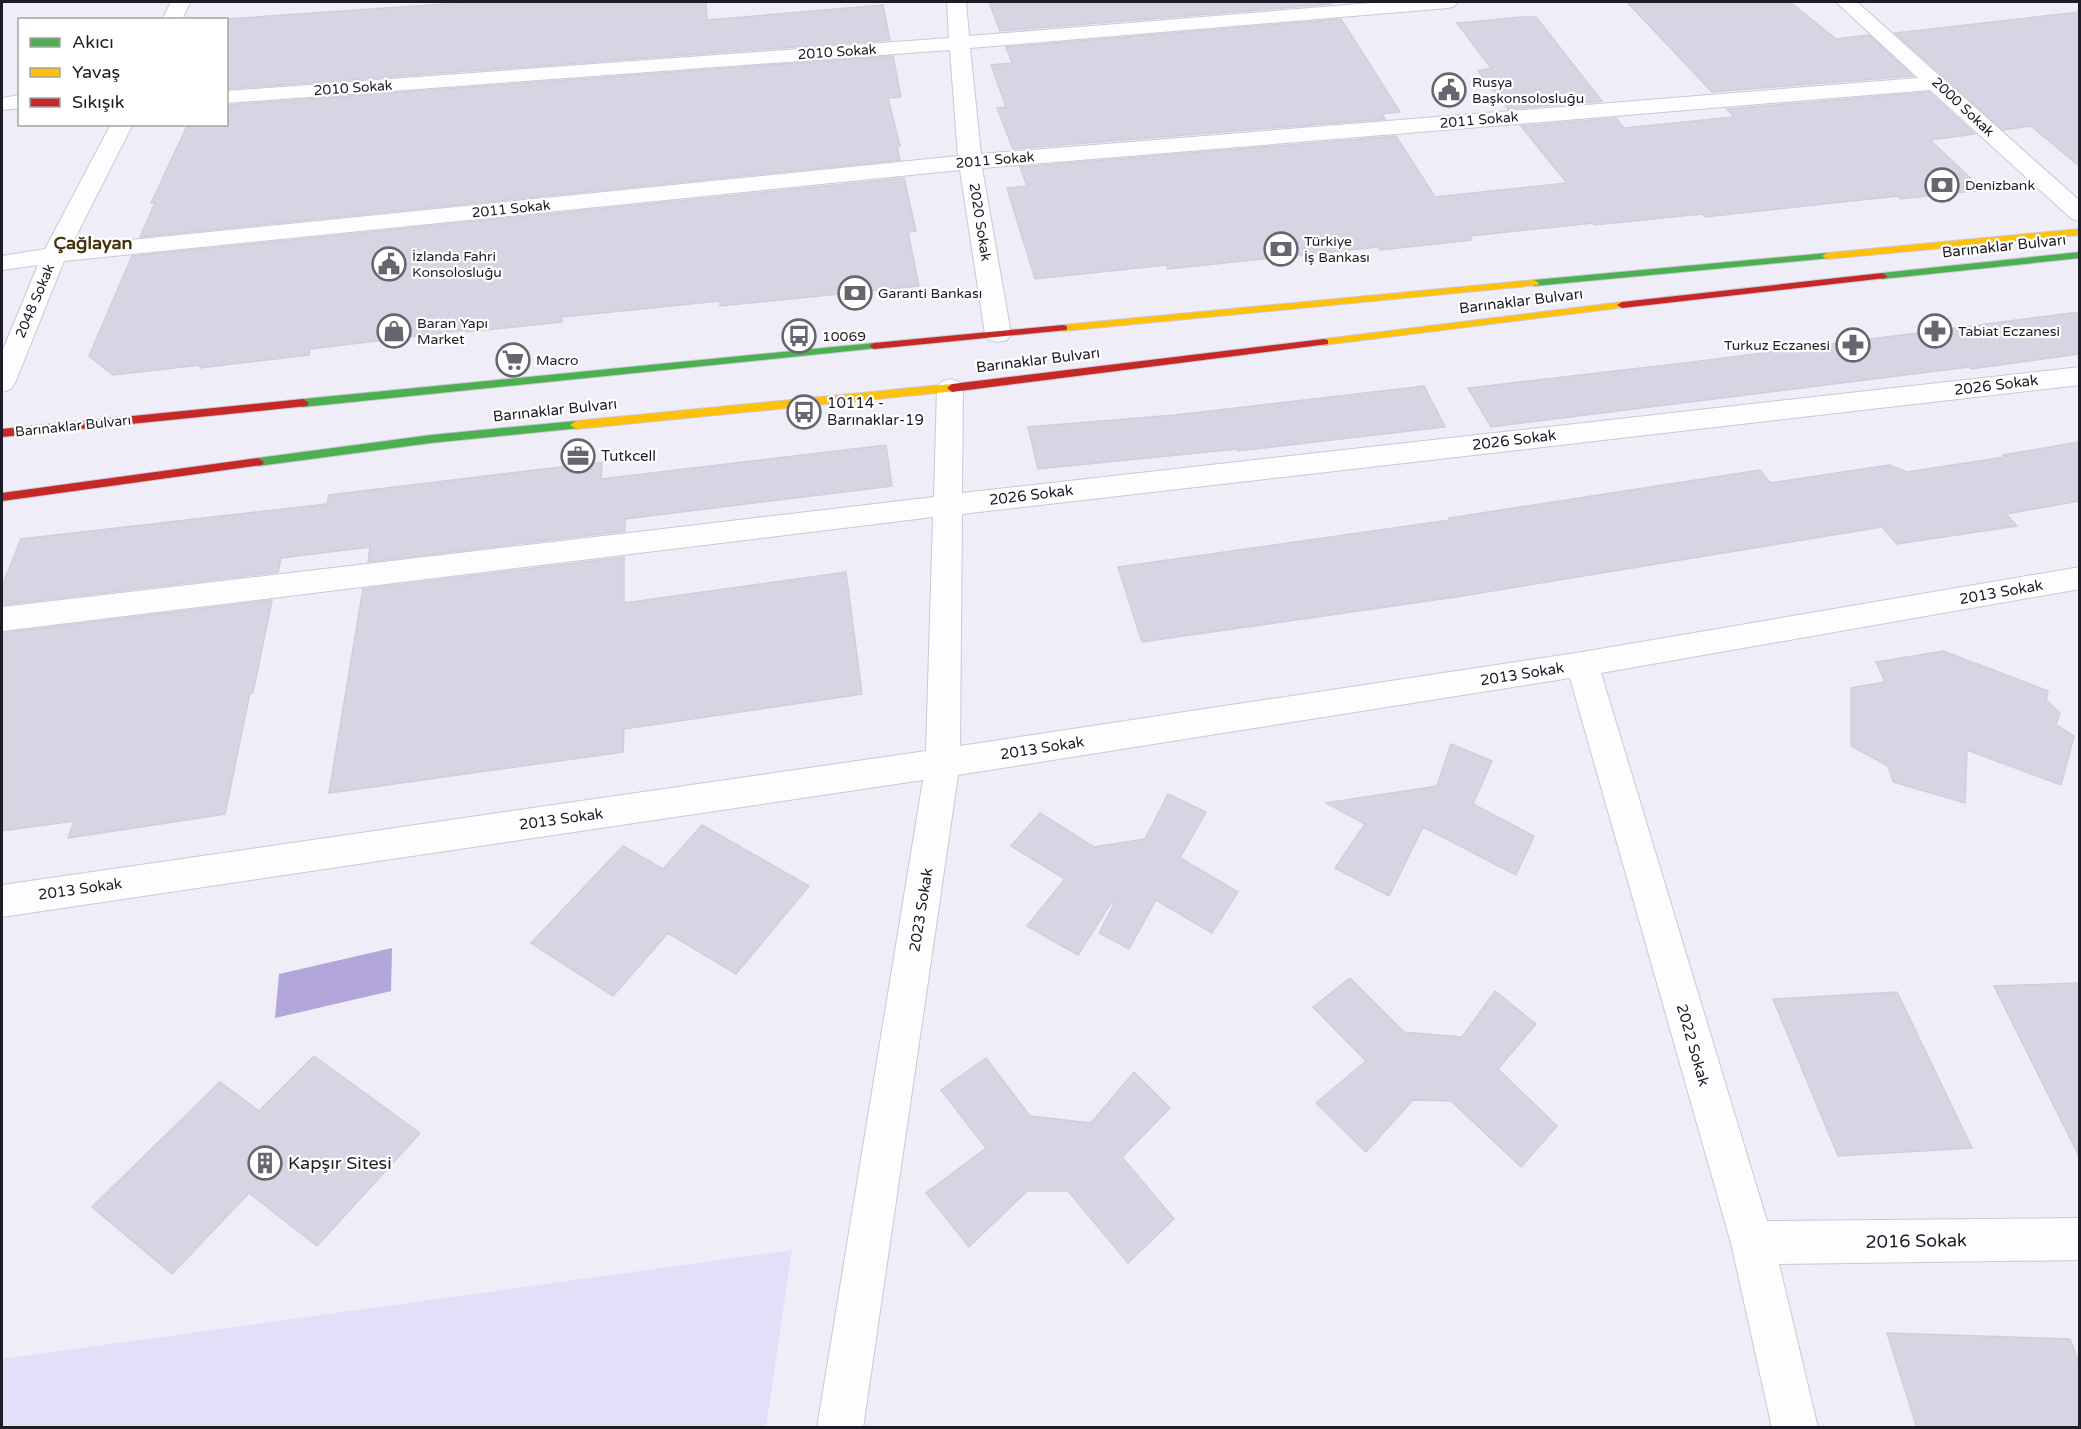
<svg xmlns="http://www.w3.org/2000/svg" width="2081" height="1429" viewBox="0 0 2081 1429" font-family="'Varela Round',sans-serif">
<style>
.green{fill:#e4dff9}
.water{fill:#b3a6da}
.building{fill:#d7d4e4;stroke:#d1cfd9;stroke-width:1.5}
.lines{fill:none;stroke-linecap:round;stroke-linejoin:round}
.street-casing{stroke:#cbc9d3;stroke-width:2}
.fast-casing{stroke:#cbc9d3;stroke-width:2}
.slow-casing{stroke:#cbc9d3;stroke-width:2}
.jam-casing{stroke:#cbc9d3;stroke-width:2}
.street{fill:#fdfcfe;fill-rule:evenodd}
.fast{fill:#4caf50;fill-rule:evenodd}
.slow{fill:#ffc107;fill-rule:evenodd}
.jam{fill:#c62828;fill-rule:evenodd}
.labels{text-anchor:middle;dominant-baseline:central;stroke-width:4.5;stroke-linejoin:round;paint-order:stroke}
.far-street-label{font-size:14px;fill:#1e1c26;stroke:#fff}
.far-poi-label{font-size:14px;fill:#1e1c26;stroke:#fff;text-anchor:start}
.street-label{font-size:15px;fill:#1e1c26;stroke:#fff}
.poi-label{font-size:15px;fill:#1e1c26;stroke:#fff;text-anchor:start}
.far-district-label{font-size:18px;font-weight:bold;fill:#44330a;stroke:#fff}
.near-poi-label{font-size:18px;fill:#1e1c26;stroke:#fff;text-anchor:start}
.near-street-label{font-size:18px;fill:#1e1c26;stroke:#fff}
</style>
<rect width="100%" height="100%" fill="#efedf8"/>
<path class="green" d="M 792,1250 L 766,1427 L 2,1427 L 2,1359 Z"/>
<path class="water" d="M 392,948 L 391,991 L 275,1018 L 279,974 Z"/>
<path class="building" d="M 475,2 L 706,2 L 707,20 L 883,5 L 890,40 L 226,89 L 226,19 Z
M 989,2 L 1330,2 L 1332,4 L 1000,31 Z
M 1627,2 L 1790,2 L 1836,39 L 1869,35 L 1913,76 L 1712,92 Z
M 2079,12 L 2079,166 L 2031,126 L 2003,130 L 1895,33 Z
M 1522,17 L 1536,17 L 1602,101 L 1508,109 L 1478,71 L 1491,68 L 1457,23 Z
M 1341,19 L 1400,112 L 1382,114 L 1385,119 L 1013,149 L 997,108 L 1006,107 L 991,65 L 1012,63 L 1006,47 Z
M 893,56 L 901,97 L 888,98 L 900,146 L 897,147 L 900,160 L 140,237 L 155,203 L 151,203 L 188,124 L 226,124 L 226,105 Z
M 1929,92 L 1975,134 L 1930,140 L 1983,190 L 1901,199 L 1898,196 L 1705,217 L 1702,214 L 1594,225 L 1593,223 L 1470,236 L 1472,240 L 1380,250 L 1378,247 L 1168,269 L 1166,265 L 1035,279 L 1007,188 L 1027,186 L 1020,167 L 1396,136 L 1435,197 L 1567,183 L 1521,126 L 1616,118 L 1624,128 L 1734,117 L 1727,109 Z
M 904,178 L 916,231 L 908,232 L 919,286 L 720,306 L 720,301 L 562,317 L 562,322 L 466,332 L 466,330 L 310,349 L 309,355 L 200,368 L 200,365 L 113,375 L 89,356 L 132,256 Z
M 2079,312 L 2079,354 L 1971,369 L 1969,367 L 1491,427 L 1468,388 L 1693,362 Z
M 1424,386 L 1445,427 L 1238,451 L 1238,449 L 1038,469 L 1028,427 L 1175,415 Z
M 2079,442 L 2079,501 L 2006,514 L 2017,526 L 1897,544 L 1882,527 L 1456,597 L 1142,642 L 1118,567 L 1450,520 L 1449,518 L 1760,470 L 1770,483 L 1889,465 L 1907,472 L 2005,457 L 2003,455 Z
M 886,445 L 892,486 L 625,519 L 625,531 L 368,562 L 370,547 L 281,558 L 278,572 L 2,605 L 2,586 L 21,539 L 327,504 L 329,495 L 602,462 L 601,479 Z
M 624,557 L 624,603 L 846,572 L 862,694 L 624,729 L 623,752 L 329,793 L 363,589 Z
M 272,600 L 253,693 L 250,693 L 225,814 L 68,838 L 74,821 L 2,831 L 2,633 Z
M 1943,651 L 2048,691 L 2046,700 L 2060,713 L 2056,725 L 2074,736 L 2061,785 L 1967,750 L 1965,803 L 1893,782 L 1888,766 L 1851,746 L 1851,688 L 1885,682 L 1876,662 Z
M 1451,744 L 1492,761 L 1473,804 L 1534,836 L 1516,875 L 1423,827 L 1389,896 L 1335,868 L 1365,824 L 1326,803 L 1437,786 Z
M 1168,794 L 1206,812 L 1180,858 L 1238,892 L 1212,933 L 1156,900 L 1129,949 L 1099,933 L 1115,902 L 1111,903 L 1078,955 L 1027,926 L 1065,879 L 1011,846 L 1040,813 L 1094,847 L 1145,839 Z
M 702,825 L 809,886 L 736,974 L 668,933 L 613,996 L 531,943 L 623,846 L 663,869 Z
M 1350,978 L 1404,1032 L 1462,1037 L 1495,991 L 1536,1024 L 1498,1069 L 1557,1126 L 1521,1167 L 1451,1101 L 1413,1100 L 1366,1152 L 1316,1103 L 1366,1061 L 1313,1007 Z
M 2079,983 L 2079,1156 L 1994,986 Z
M 1897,992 L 1972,1148 L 1838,1156 L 1773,999 Z
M 314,1056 L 420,1133 L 317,1246 L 249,1193 L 172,1274 L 92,1207 L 220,1082 L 259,1111 Z
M 986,1058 L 1030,1116 L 1091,1123 L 1134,1072 L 1170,1108 L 1122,1157 L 1174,1219 L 1128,1263 L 1068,1191 L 1027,1191 L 969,1247 L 926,1193 L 986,1148 L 941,1090 Z
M 1887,1333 L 2070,1339 L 2079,1362 L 2079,1428 L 1917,1428 Z"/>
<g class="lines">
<defs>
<path id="street" d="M 171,2 L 190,2 L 182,20 L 162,20 Z
M 947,2 L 966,2 L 969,36 L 1384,2 L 1458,2 L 1455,6 L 1448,8 L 970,48 L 981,154 L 1918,78 L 1836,2 L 1857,2 L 2080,201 L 2080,221 L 2072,219 L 1930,90 L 982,168 L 1011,334 L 1007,340 L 998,342 L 989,340 L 985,334 L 960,170 L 64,261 L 15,383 L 11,389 L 2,392 L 2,352 L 38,265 L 2,270 L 2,256 L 45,249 L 111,124 L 133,124 L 71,246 L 958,156 L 950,50 L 226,103 L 226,91 L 949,38 Z
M 20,95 L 20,108 L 2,110 L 2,98 Z
M 2080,367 L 2080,385 L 962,514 L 960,746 L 1582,652 L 2080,567 L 2080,589 L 1601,673 L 1767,1221 L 2080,1218 L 2080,1260 L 1779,1264 L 1818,1428 L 1772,1428 L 1731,1243 L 1570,678 L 958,775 L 863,1428 L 817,1428 L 923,780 L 2,917 L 2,885 L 926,751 L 933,517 L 2,631 L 2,607 L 934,497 L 937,388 L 941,382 L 950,379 L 959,382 L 963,388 L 962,493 Z"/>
<path id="fast" d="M 2080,252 L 2080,258 L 1882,279 L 1877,276 L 1882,273 Z
M 1827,253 L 1831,254 L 1831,258 L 1534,286 L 1529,283 L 1534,280 Z
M 874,343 L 879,346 L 878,348 L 303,407 L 297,403 L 303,399 Z
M 576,421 L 582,425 L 580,428 L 431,443 L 258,466 L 252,462 L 258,458 L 431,435 Z"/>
<path id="slow" d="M 2080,229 L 2080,235 L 1827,259 L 1822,256 L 1827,253 Z
M 1534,280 L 1539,283 L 1538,285 L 1063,331 L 1058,328 L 1063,325 Z
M 1622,302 L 1626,303 L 1626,307 L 1324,345 L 1319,342 L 1324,339 Z
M 952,384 L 956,385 L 956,391 L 576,429 L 570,425 L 576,421 Z"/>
<path id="jam" d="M 1882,273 L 1887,276 L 1886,278 L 1622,308 L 1617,305 L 1622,302 Z
M 1063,325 L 1067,326 L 1067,330 L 874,349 L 869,346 L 874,343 Z
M 1324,339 L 1328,340 L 1328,344 L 952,392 L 947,388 L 952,384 Z
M 303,399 L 309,403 L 307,406 L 2,437 L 2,429 Z
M 258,458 L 264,462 L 262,465 L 2,501 L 2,493 Z"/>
</defs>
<use href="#street" class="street-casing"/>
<use href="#fast" class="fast-casing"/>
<use href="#slow" class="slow-casing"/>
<use href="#jam" class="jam-casing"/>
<use href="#street" class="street"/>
<use href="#fast" class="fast"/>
<use href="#slow" class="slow"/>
<use href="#jam" class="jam"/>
</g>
<defs>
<symbol id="civic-ring" viewBox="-11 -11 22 22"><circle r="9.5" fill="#fff" stroke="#676570" stroke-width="1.5"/><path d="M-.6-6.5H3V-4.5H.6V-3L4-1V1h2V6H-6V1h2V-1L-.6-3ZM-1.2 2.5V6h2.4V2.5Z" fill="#676570"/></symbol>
<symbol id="bank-ring" viewBox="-11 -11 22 22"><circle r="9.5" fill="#fff" stroke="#676570" stroke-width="1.5"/><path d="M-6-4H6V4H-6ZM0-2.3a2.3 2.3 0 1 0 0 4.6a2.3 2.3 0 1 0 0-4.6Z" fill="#676570"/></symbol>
<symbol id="shop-ring" viewBox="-11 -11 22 22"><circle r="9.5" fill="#fff" stroke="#676570" stroke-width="1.5"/><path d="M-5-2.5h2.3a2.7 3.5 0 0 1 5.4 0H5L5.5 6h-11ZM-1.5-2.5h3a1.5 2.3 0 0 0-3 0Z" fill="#676570"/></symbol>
<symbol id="pharmacy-ring" viewBox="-11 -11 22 22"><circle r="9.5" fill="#fff" stroke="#676570" stroke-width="1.5"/><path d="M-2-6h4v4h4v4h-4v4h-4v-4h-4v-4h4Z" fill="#676570"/></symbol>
<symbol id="bus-ring" viewBox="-11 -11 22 22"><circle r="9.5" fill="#fff" stroke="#676570" stroke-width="1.5"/><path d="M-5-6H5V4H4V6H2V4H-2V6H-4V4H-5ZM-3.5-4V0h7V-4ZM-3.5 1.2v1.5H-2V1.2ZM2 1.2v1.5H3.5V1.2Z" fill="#676570"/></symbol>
<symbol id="supermarket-ring" viewBox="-11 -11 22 22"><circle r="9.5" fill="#fff" stroke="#676570" stroke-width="1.5"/><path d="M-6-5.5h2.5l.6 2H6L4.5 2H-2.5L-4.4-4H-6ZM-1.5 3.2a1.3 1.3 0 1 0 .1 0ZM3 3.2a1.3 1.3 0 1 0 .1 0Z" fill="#676570"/></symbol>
<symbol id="office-ring" viewBox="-11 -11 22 22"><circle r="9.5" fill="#fff" stroke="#676570" stroke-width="1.5"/><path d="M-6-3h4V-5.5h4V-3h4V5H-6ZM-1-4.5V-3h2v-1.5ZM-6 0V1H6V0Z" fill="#676570"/></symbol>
<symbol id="building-ring" viewBox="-11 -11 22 22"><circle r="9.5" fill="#fff" stroke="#676570" stroke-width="1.5"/><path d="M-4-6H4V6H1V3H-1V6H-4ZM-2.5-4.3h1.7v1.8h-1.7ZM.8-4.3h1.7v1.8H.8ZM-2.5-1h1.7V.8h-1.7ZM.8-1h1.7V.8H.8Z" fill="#676570"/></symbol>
</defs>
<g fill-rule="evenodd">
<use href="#civic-ring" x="1430" y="71" width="38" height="38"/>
<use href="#bank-ring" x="1923" y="166" width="38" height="38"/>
<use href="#bank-ring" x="1262" y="230" width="38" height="38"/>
<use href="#civic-ring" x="370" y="245" width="38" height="38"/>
<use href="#bank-ring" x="836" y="274" width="38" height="38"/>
<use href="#shop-ring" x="375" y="312" width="38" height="38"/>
<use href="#pharmacy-ring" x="1916" y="312" width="38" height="38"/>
<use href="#bus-ring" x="780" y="317" width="38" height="38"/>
<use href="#pharmacy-ring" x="1834" y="326" width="38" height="38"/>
<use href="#supermarket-ring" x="494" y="341" width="38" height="38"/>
<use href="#bus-ring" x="785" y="393" width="38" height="38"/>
<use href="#office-ring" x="559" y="437" width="38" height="38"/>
<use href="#building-ring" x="246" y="1144" width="38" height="38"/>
</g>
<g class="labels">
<g class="far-street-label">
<text transform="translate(837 52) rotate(-4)">2010 Sokak</text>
<text transform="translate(353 88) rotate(-4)">2010 Sokak</text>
<text transform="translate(1963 107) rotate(43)">2000 Sokak</text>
<text transform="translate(1479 120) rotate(-5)">2011 Sokak</text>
<text transform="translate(995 160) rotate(-5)">2011 Sokak</text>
<text transform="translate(511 209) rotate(-6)">2011 Sokak</text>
<text transform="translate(980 222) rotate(81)">2020 Sokak</text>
<text transform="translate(35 301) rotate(-67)">2048 Sokak</text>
<text transform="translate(73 426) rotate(-6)">Barınaklar Bulvarı</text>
</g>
<g class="far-poi-label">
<text x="1472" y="82">Rusya<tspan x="1472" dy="16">Başkonsolosluğu</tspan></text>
<text x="1965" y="185">Denizbank</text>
<text x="1304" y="241">Türkiye<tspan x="1304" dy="16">İş Bankası</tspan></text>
<text x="412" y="256">İzlanda Fahri<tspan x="412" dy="16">Konsolosluğu</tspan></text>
<text x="878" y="293">Garanti Bankası</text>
<text x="417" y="323">Baran Yapı<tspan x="417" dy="16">Market</tspan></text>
<text x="1958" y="331">Tabiat Eczanesi</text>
<text x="822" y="336">10069</text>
<text x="1830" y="345" text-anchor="end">Turkuz Eczanesi</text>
<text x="536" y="360">Macro</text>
</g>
<g class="street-label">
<text transform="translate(2004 246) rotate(-6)">Barınaklar Bulvarı</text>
<text transform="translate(1521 301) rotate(-7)">Barınaklar Bulvarı</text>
<text transform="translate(1038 360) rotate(-7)">Barınaklar Bulvarı</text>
<text transform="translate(1996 385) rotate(-7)">2026 Sokak</text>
<text transform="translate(555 410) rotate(-6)">Barınaklar Bulvarı</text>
<text transform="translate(1514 440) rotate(-7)">2026 Sokak</text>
<text transform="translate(1031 495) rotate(-7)">2026 Sokak</text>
<text transform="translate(2001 592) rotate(-10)">2013 Sokak</text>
<text transform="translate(1522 674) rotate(-9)">2013 Sokak</text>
<text transform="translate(1042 748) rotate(-9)">2013 Sokak</text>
<text transform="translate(561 819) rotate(-8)">2013 Sokak</text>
<text transform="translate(80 889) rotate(-8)">2013 Sokak</text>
<text transform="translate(921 910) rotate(-81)">2023 Sokak</text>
<text transform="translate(1693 1045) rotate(74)">2022 Sokak</text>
</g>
<g class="poi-label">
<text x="827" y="403">10114 -<tspan x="827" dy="17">Barınaklar-19</tspan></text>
<text x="601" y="456">Tutkcell</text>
</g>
<g class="far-district-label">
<text x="93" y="243">Çağlayan</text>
</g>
<g class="near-poi-label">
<text x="288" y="1163">Kapşır Sitesi</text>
</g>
<g class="near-street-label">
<text transform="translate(1916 1241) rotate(-1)">2016 Sokak</text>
</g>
</g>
<rect width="2081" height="1429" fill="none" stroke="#1e1c26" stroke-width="6"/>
<rect x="18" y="18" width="210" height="108" fill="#ffffff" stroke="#a5a4a8" stroke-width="1.5"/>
<rect x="30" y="38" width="30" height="9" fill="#4caf50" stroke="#a5a4a8" stroke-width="1.5"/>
<text x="72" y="48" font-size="18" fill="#1e1c26">Akıcı</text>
<rect x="30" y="68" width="30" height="9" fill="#ffc107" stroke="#a5a4a8" stroke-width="1.5"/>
<text x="72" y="78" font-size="18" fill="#1e1c26">Yavaş</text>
<rect x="30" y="98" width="30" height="9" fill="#c62828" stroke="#a5a4a8" stroke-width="1.5"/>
<text x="72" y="108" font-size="18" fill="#1e1c26">Sıkışık</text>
</svg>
